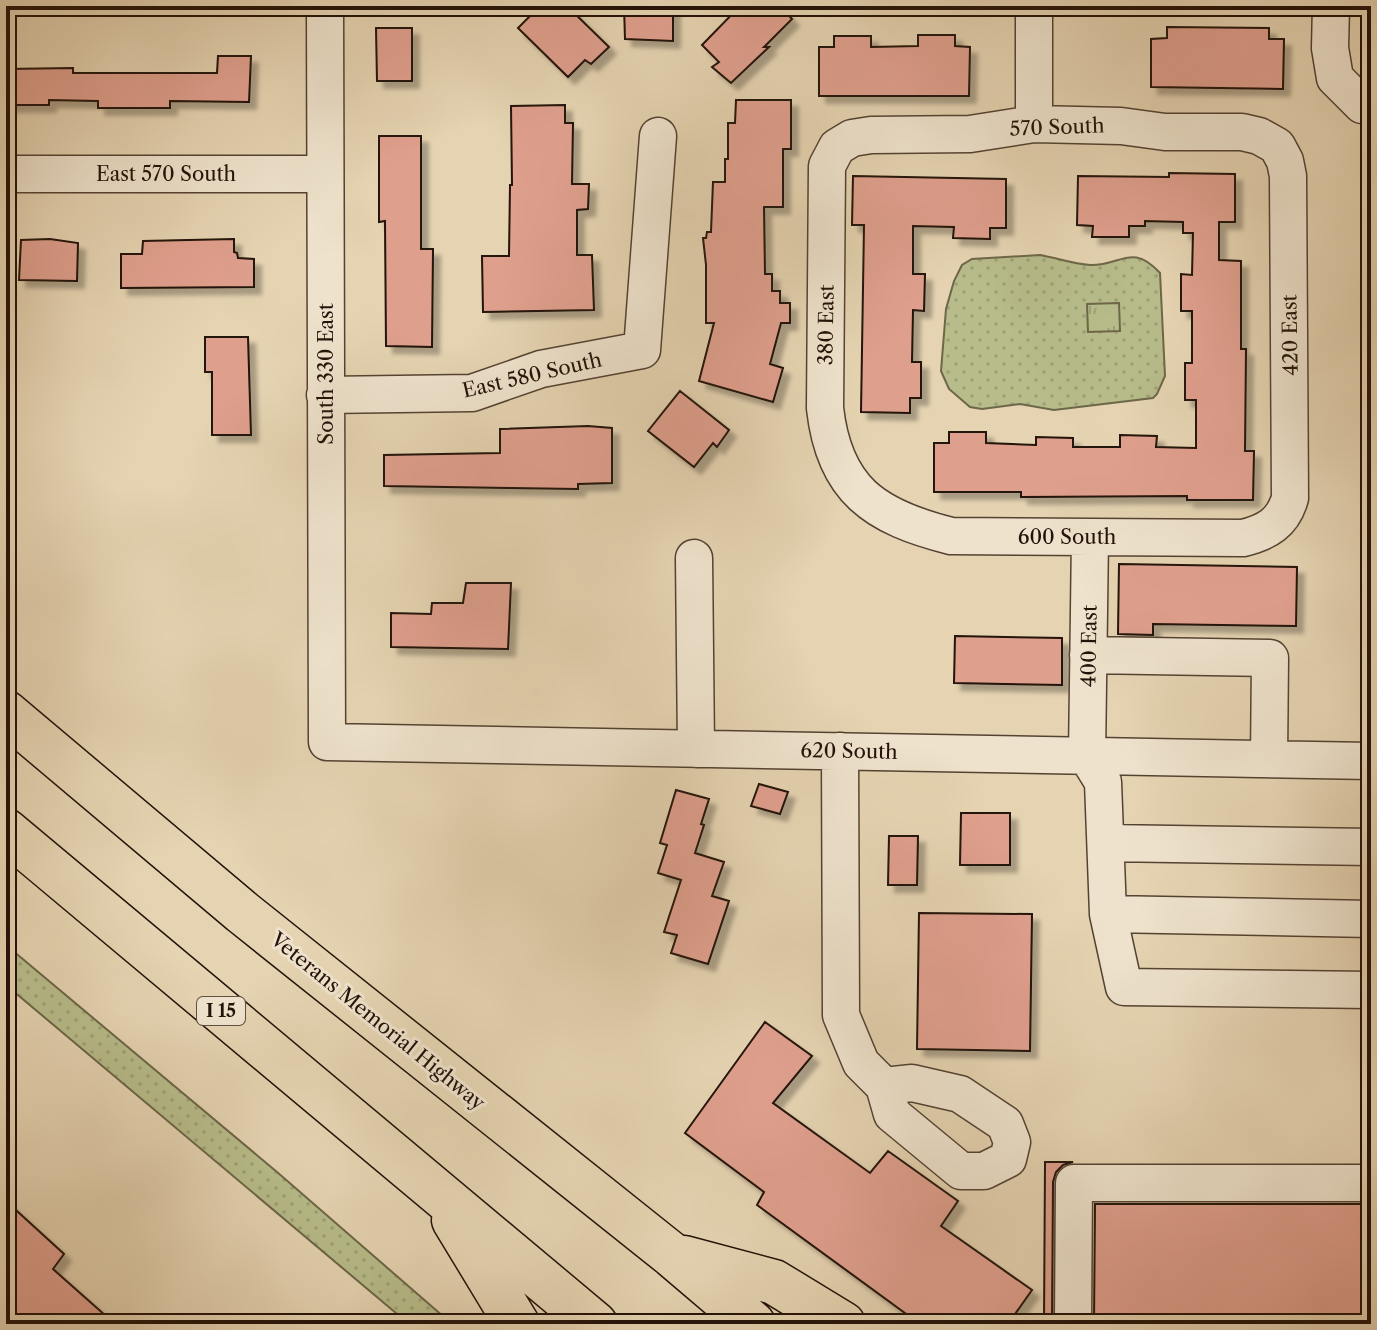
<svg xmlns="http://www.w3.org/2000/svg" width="1377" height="1330" viewBox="0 0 1377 1330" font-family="'Libre Caslon Text',serif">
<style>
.grass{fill:url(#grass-dots);stroke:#6d6749;stroke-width:2}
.park{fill:url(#park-tufts);stroke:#6d6749;stroke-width:2}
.building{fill:#df9f8d;stroke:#231208;stroke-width:2;filter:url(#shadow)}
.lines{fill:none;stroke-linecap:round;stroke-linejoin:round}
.minor-casing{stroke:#544232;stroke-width:39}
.highway-casing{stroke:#231208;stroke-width:47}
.minor{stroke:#eee2cc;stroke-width:36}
.highway{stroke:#e5d3b1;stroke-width:44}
.labels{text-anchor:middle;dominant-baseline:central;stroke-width:6;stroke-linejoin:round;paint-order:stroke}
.shield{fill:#eee2cc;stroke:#605043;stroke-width:2}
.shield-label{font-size:18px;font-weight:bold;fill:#231208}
.street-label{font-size:20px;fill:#231208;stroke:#eee2cc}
</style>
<defs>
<pattern id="grass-dots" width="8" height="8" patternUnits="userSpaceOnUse" patternTransform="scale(2)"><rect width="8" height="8" fill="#b7bc8a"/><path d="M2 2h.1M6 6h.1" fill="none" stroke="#9da176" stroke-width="1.8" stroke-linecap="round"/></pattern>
<pattern id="park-tufts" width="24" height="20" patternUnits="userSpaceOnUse" patternTransform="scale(2)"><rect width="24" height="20" fill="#b7bc8a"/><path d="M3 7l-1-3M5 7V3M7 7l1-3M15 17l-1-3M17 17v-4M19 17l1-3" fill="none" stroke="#9da176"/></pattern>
<filter id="shadow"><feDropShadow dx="7" dy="7" stdDeviation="2" flood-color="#0004"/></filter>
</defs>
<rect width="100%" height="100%" fill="#e5d3b1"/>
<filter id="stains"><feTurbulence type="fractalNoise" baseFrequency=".0025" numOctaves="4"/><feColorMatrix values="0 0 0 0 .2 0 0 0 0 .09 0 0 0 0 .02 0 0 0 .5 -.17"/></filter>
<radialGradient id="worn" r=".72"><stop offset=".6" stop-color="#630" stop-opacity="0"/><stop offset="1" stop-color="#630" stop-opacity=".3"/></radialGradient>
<path class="grass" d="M 1040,255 C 1057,258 1073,264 1090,265 C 1121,266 1132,242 1160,273 L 1165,376 L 1157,394 L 1153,398 L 1054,410 L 1020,404 L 982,409 L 970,407 L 949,389 L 941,371 L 946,309 L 954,281 L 962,265 L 972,259 Z
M 6,945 L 277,1172 L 452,1324 L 409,1324 L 6,985 Z"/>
<path class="park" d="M 1119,303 L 1120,331 L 1088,332 L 1087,304 Z"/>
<path class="building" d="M 540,6 L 567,6 L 609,47 L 591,64 L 585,60 L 568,77 L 518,28 Z
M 624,6 L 673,6 L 673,41 L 625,39 Z
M 740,6 L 780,6 L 792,19 L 764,47 L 769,47 L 731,83 L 712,67 L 719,62 L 702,45 Z
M 1167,27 L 1269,28 L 1269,39 L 1284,39 L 1283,89 L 1151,87 L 1151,39 L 1167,38 Z
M 376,28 L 412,28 L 412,81 L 377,81 Z
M 918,35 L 955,35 L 955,46 L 970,47 L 969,96 L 819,96 L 819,47 L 834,47 L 834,36 L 871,36 L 871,47 L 918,46 Z
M 218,56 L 251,56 L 249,102 L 170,101 L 170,108 L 98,108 L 98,101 L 49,100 L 49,105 L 6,105 L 6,69 L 73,68 L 73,73 L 217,73 Z
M 736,100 L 791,100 L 791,149 L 783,149 L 783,207 L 764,207 L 765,274 L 772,274 L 772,291 L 780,291 L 780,303 L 790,303 L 790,323 L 781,323 L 770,364 L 783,368 L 773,402 L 699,381 L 714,323 L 706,323 L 706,265 L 703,238 L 706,238 L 707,232 L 711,232 L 713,182 L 725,182 L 725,159 L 728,159 L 728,123 L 735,123 Z
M 565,105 L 565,123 L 573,123 L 572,184 L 589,184 L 588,209 L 577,210 L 577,255 L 592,255 L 594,310 L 483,312 L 482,256 L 509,256 L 510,185 L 512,185 L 511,106 Z
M 379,136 L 421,136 L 421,249 L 433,249 L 432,347 L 386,346 L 385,221 L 379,222 Z
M 1169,173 L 1235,174 L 1235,222 L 1219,222 L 1219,260 L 1241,261 L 1241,349 L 1246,349 L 1245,451 L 1254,451 L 1253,500 L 1187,500 L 1187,496 L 1021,497 L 1021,492 L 934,492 L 934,443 L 949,443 L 949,432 L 986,432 L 986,443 L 1036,445 L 1036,437 L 1073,438 L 1073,447 L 1120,447 L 1120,435 L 1157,436 L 1156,447 L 1196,448 L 1196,400 L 1185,400 L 1185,363 L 1192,363 L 1192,311 L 1181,311 L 1181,274 L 1192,275 L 1193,233 L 1183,233 L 1183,222 L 1145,221 L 1145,226 L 1129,226 L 1129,237 L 1092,237 L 1093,226 L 1077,225 L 1078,176 L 1169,177 Z
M 853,176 L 1006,179 L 1006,228 L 990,228 L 990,239 L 953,238 L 954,227 L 913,226 L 913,274 L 925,274 L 924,311 L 913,310 L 912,362 L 921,362 L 921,398 L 910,398 L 910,413 L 861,412 L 864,225 L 852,225 Z
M 50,239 L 78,243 L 77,281 L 19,280 L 21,240 Z
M 234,239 L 234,252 L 237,253 L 238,258 L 254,259 L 254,287 L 121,288 L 121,254 L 142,254 L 143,241 Z
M 205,337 L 248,337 L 251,435 L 212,435 L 212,372 L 205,372 Z
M 680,391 L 729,430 L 717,447 L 713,443 L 694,467 L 648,431 Z
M 588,426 L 612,428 L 612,483 L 578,484 L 578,489 L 384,486 L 384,455 L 500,453 L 500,429 Z
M 1119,564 L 1297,567 L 1296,626 L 1153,624 L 1153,635 L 1118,634 Z
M 466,583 L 511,583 L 508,649 L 391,647 L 391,613 L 431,614 L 432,603 L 463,603 Z
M 955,636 L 1062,638 L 1062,685 L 954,683 Z
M 759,784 L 788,792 L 780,814 L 751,806 Z
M 676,790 L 709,799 L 701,824 L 704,825 L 695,853 L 724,862 L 712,896 L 729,901 L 708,964 L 671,953 L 677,935 L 664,932 L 681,880 L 658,873 L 667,845 L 660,843 Z
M 961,813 L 1010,813 L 1010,865 L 960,865 Z
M 889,836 L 918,836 L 917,885 L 888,885 Z
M 919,913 L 1032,914 L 1030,1051 L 917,1049 Z
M 765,1022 L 812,1056 L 773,1103 L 870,1173 L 888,1151 L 958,1201 L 941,1226 L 1032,1290 L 1008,1324 L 920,1324 L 757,1205 L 764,1192 L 685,1133 Z
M 1045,1162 L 1073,1162 L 1063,1165 L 1056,1172 L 1053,1182 L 1052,1324 L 1044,1324 Z
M 6,1201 L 64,1254 L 53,1269 L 115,1324 L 6,1324 Z
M 1095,1204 L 1371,1204 L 1371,1324 L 1094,1324 Z"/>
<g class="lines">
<defs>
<path id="minor" d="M 325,6 L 327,742 L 1371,761
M 1034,6 L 1034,124
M 1331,6 L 1330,48 L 1335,78 L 1362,105 L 1371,105
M 1034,124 L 1121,126 L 1165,132 L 1242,132 L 1259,136 L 1277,146 L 1285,161 L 1288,176 L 1290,498 C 1283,523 1267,532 1243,538 L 951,536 C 875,517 834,490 825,408 L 827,166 L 837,147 L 852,138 L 871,135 L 970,134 Z
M 6,174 L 325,174
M 325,395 L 472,393 L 541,369 L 642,350 L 658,136
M 1090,537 L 1087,756 L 1103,782 L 1108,914 L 1124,987 L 1371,990
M 694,558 L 696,749
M 1088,655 L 1270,658 L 1269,759
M 840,751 L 841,1015 L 861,1063 L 884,1086 L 892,1114 L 961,1171 L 984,1171 L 1008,1159 L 1012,1142 L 1005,1124 L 960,1094 L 912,1083 L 884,1086
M 1106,843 L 1371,847
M 1108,914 L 1371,919
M 1073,1324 L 1074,1183 L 1371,1183"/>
<path id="highway" d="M 6,713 L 242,912 L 672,1255 L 753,1324
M 6,831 L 595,1324
M 454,1220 L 517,1324
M 684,1258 L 774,1282 L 843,1324"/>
</defs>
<use href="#minor" class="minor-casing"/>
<use href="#highway" class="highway-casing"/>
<use href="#minor" class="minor"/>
<use href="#highway" class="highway"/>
</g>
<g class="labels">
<rect class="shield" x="197" y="997" width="48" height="28" rx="6"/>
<g class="shield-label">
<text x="221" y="1011">I 15</text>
</g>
<g class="street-label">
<text transform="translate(1057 127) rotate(-2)">570 South</text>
<text x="166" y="174">East 570 South</text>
<text transform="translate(826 325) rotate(-89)">380 East</text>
<text transform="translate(1290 335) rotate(-91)">420 East</text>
<text transform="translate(326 374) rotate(-90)">South 330 East</text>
<text transform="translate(532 375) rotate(-13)">East 580 South</text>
<text x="1067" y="537">600 South</text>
<text transform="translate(1089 646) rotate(-89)">400 East</text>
<text transform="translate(849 751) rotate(1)">620 South</text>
<text transform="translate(378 1021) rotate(39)">Veterans Memorial Highway</text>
</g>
</g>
<rect width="1377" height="1330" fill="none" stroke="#e5d3b1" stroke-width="32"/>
<rect x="8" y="8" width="1361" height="1314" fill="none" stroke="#231208" stroke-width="4"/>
<rect x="16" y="16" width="1345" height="1298" fill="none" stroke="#231208" stroke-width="2"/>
<rect width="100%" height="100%" filter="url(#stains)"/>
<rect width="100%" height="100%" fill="url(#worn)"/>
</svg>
